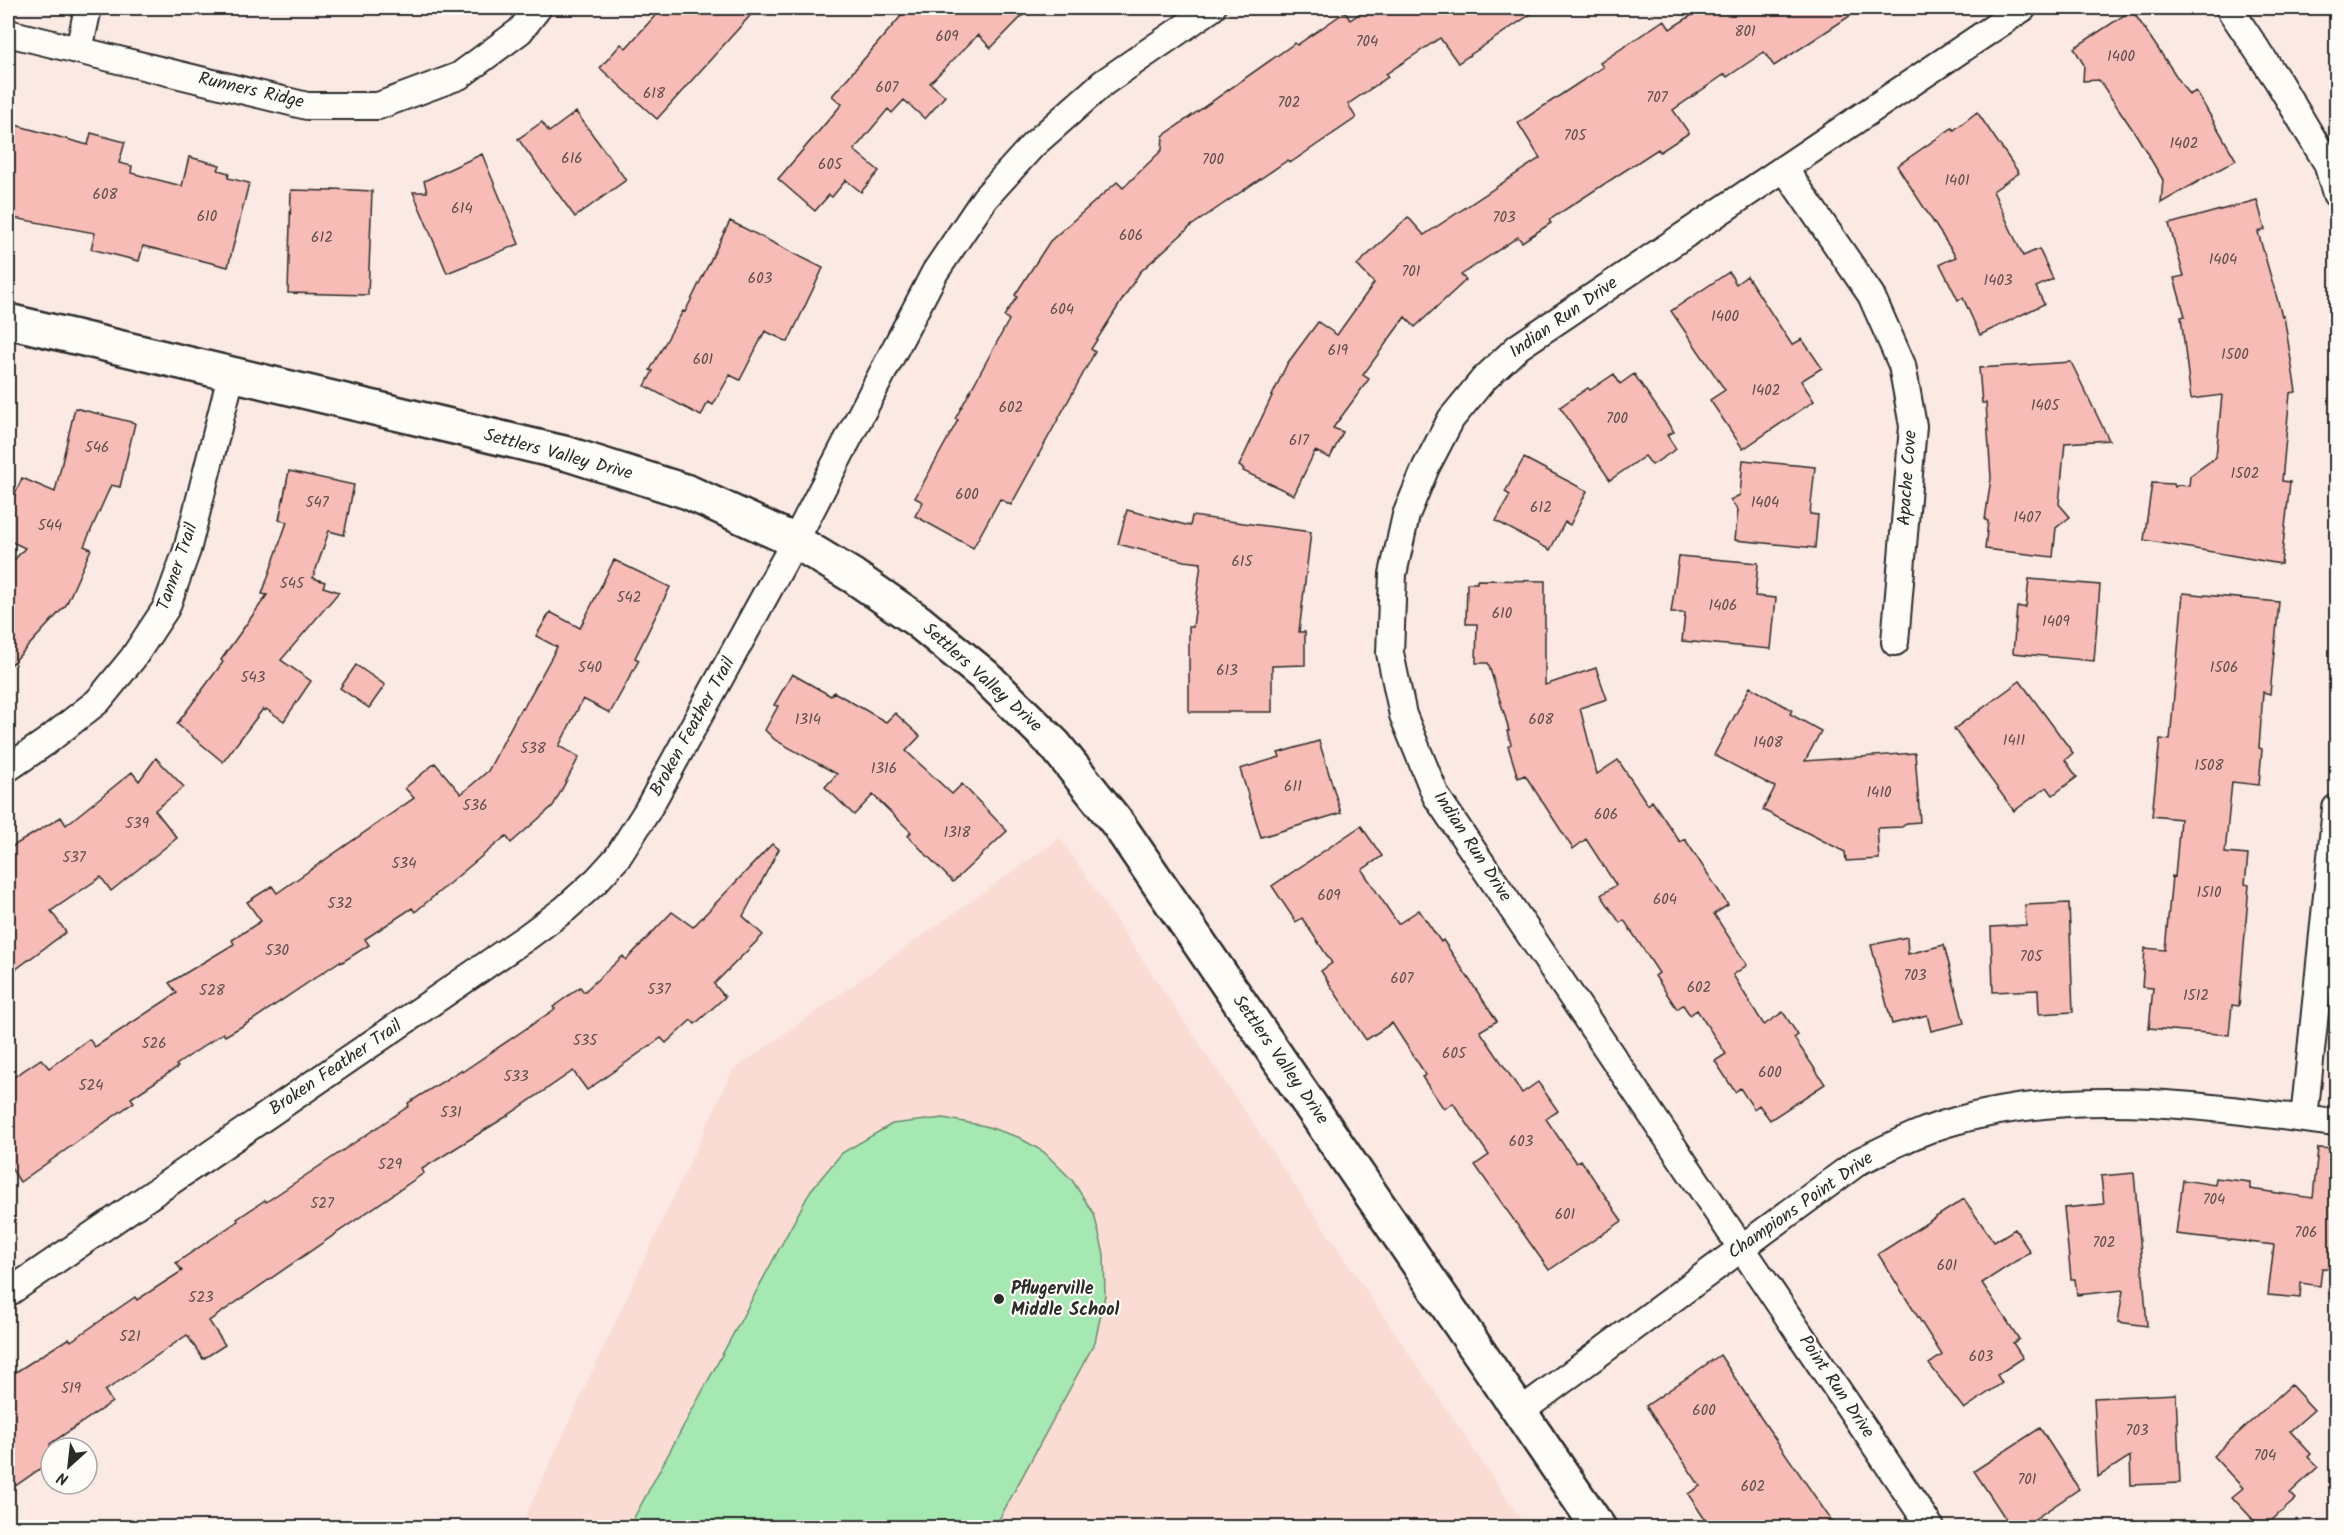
<svg xmlns="http://www.w3.org/2000/svg" width="2344" height="1535" viewBox="0 0 2344 1535" font-family="Kalam,sans-serif">
<style>
.built{fill:#fadcd5}
.pitch{fill:#a6e8b1;stroke:#688a6e;stroke-width:1.5}
.building{fill:#f7bcb5;stroke:#2b2b2b;stroke-width:1.5}
.lines{fill:none;stroke-linecap:round;stroke-linejoin:round}
.minor-casing{stroke:#2b2b2b;stroke-width:30}
.tertiary-casing{stroke:#2b2b2b;stroke-width:38}
.minor{stroke:#fdfcf7;stroke-width:26}
.tertiary{stroke:#fdfcf7;stroke-width:33}
.poi-dot{fill:#2b2b2b;stroke:#fdfcf7;stroke-width:2}
.labels{text-anchor:middle;dominant-baseline:central;stroke-width:4.5;stroke-linejoin:round;paint-order:stroke}
.number-label{font-size:15px;fill:#5e4f4e}
.street-label{font-size:18px;fill:#2b2b2b;stroke:#fdfcf7}
.poi-label{font-size:18px;font-weight:bold;fill:#2b2b2b;stroke:#fdfcf7;text-anchor:start}
</style>
<rect width="100%" height="100%" fill="#fbe9e3"/>
<filter id="ink" filterUnits="userSpaceOnUse"><feTurbulence type="fractalNoise" baseFrequency=".0167" numOctaves="2"/><feDisplacementMap in="SourceGraphic" scale="12" xChannelSelector="R" yChannelSelector="G"/><feConvolveMatrix kernelMatrix="1 2 1 2 8 2 1 2 1" color-interpolation-filters="sRGB"/></filter>
<g filter="url(#ink)">
<path class="built" d="M 1060,838 L 1526,1527 L 520,1528 L 732,1071 Z"/>
<path class="pitch" d="M 943,1118 L 985,1126 L 1018,1137 L 1044,1152 L 1072,1180 L 1094,1214 L 1104,1254 L 1105,1295 L 1095,1342 L 995,1527 L 629,1527 L 811,1190 L 842,1153 L 892,1124 Z"/>
<path class="building" d="M 662,8 L 757,8 L 657,119 L 600,68 L 621,44 L 626,48 Z
M 908,8 L 1030,8 L 991,48 L 978,35 L 930,83 L 945,96 L 925,119 L 904,100 L 892,113 L 888,109 L 854,150 L 879,171 L 861,192 L 846,180 L 832,197 L 829,195 L 815,211 L 778,179 L 842,104 L 832,96 Z
M 1368,8 L 1540,8 L 1458,63 L 1440,38 L 1386,74 L 1388,77 L 1348,104 L 1356,118 L 1290,163 L 1288,160 L 1191,226 L 1140,272 L 1091,349 L 1095,352 L 1011,505 L 1000,499 L 973,548 L 915,516 L 923,502 L 915,498 L 958,420 L 955,419 L 1009,320 L 1004,316 L 1017,297 L 1015,295 L 1050,241 L 1117,182 L 1123,188 L 1162,150 L 1163,136 L 1295,43 L 1297,45 L 1345,12 L 1350,20 Z
M 1703,8 L 1862,8 L 1774,66 L 1764,52 L 1727,77 L 1725,74 L 1673,110 L 1689,133 L 1660,152 L 1658,149 L 1549,220 L 1551,223 L 1522,242 L 1518,237 L 1461,275 L 1466,280 L 1415,327 L 1405,317 L 1363,375 L 1369,379 L 1333,428 L 1343,432 L 1330,458 L 1315,451 L 1294,495 L 1243,471 L 1244,469 L 1239,466 L 1287,364 L 1318,322 L 1337,335 L 1374,283 L 1357,265 L 1408,217 L 1424,235 L 1540,158 L 1518,123 L 1603,67 L 1600,63 L 1664,20 L 1670,29 Z
M 2132,10 L 2189,95 L 2196,91 L 2236,160 L 2161,203 L 2163,180 L 2137,136 L 2099,80 L 2083,81 L 2084,65 L 2074,48 Z
M 576,112 L 626,180 L 575,217 L 518,139 L 542,122 L 549,132 Z
M 1977,112 L 2019,173 L 1993,191 L 2023,256 L 2039,249 L 2053,279 L 2036,287 L 2044,304 L 1980,335 L 1963,298 L 1958,300 L 1940,264 L 1956,257 L 1897,166 L 1952,128 L 1954,130 Z
M 8,123 L 88,145 L 91,133 L 125,142 L 119,163 L 132,166 L 131,173 L 182,186 L 189,157 L 220,165 L 218,170 L 229,173 L 228,178 L 249,183 L 228,267 L 143,246 L 139,261 L 91,249 L 95,233 L 8,217 Z
M 482,154 L 519,244 L 447,273 L 413,192 L 427,192 L 424,181 Z
M 332,189 L 372,191 L 368,295 L 288,293 L 291,190 L 332,191 Z
M 2257,200 L 2265,230 L 2258,232 L 2282,316 L 2284,316 L 2296,392 L 2290,393 L 2282,481 L 2290,482 L 2281,564 L 2144,540 L 2152,483 L 2174,484 L 2175,487 L 2178,485 L 2189,486 L 2190,476 L 2216,457 L 2222,395 L 2191,399 L 2181,317 L 2185,316 L 2174,278 L 2184,276 L 2169,224 Z
M 730,221 L 823,268 L 788,342 L 765,331 L 740,380 L 730,375 L 713,405 L 708,402 L 701,416 L 645,386 L 653,371 L 650,370 L 683,311 L 685,312 Z
M 1729,272 L 1736,284 L 1747,276 L 1792,345 L 1802,339 L 1822,368 L 1801,381 L 1814,401 L 1743,449 L 1710,400 L 1725,390 L 1671,311 Z
M 2071,362 L 2109,440 L 2065,443 L 2059,504 L 2070,517 L 2056,528 L 2053,557 L 1985,549 L 1988,521 L 1985,520 L 1991,478 L 1986,403 L 1982,403 L 1979,368 Z
M 1614,374 L 1620,384 L 1634,374 L 1674,432 L 1667,435 L 1676,449 L 1652,465 L 1645,456 L 1610,480 L 1560,407 L 1588,388 L 1590,390 Z
M 75,408 L 135,423 L 120,487 L 111,485 L 84,546 L 91,549 L 66,605 L 8,668 L 8,567 L 25,548 L 8,540 L 8,511 L 22,478 L 55,492 Z
M 1524,458 L 1587,491 L 1570,525 L 1565,522 L 1550,550 L 1496,521 L 1510,495 L 1505,492 Z
M 1743,460 L 1815,467 L 1810,514 L 1818,515 L 1815,548 L 1735,540 L 1738,510 L 1730,500 L 1740,495 Z
M 289,471 L 354,485 L 344,535 L 329,531 L 313,578 L 325,582 L 323,587 L 339,592 L 281,660 L 311,681 L 284,721 L 266,709 L 265,711 L 263,709 L 223,762 L 177,724 L 223,662 L 221,660 L 267,595 L 262,594 L 287,522 L 279,520 Z
M 1127,510 L 1190,526 L 1192,516 L 1311,532 L 1299,632 L 1305,632 L 1305,665 L 1272,666 L 1272,712 L 1189,712 L 1189,627 L 1193,627 L 1201,563 L 1184,561 L 1118,544 Z
M 1679,556 L 1758,563 L 1755,596 L 1776,598 L 1771,649 L 1682,641 L 1685,613 L 1671,613 Z
M 614,560 L 670,587 L 635,658 L 639,660 L 610,713 L 583,699 L 559,746 L 579,757 L 553,806 L 511,843 L 506,836 L 415,912 L 412,908 L 365,939 L 369,945 L 341,963 L 340,961 L 251,1021 L 225,1036 L 223,1033 L 176,1065 L 178,1067 L 131,1098 L 134,1102 L 20,1182 L 8,1163 L 8,1081 L 41,1059 L 49,1068 L 89,1039 L 95,1047 L 177,993 L 169,983 L 234,944 L 232,940 L 261,921 L 247,902 L 272,886 L 277,893 L 414,798 L 405,788 L 435,763 L 461,794 L 488,771 L 521,708 L 523,709 L 557,647 L 536,636 L 550,612 L 580,628 Z
M 2029,579 L 2100,585 L 2094,661 L 2013,653 L 2017,607 L 2026,607 Z
M 1477,580 L 1545,581 L 1545,685 L 1596,668 L 1607,699 L 1580,708 L 1597,774 L 1618,760 L 1648,805 L 1652,801 L 1680,842 L 1685,839 L 1728,905 L 1714,914 L 1747,965 L 1733,975 L 1764,1025 L 1783,1012 L 1798,1035 L 1794,1038 L 1825,1084 L 1770,1120 L 1759,1105 L 1754,1109 L 1740,1088 L 1735,1092 L 1715,1061 L 1726,1054 L 1697,1010 L 1690,1015 L 1683,1005 L 1677,1009 L 1655,976 L 1659,973 L 1624,920 L 1620,923 L 1601,895 L 1616,885 L 1586,839 L 1573,849 L 1525,775 L 1518,778 L 1508,746 L 1511,744 L 1507,731 L 1509,731 L 1505,716 L 1488,663 L 1476,663 L 1477,624 L 1466,624 L 1467,583 L 1477,583 Z
M 2183,593 L 2279,602 L 2270,694 L 2263,692 L 2259,748 L 2262,749 L 2259,785 L 2232,782 L 2225,853 L 2248,855 L 2245,884 L 2249,885 L 2239,1006 L 2232,1005 L 2229,1035 L 2149,1028 L 2153,988 L 2142,987 L 2145,948 L 2165,950 L 2172,876 L 2175,877 L 2180,819 L 2152,816 L 2160,739 L 2170,740 Z
M 356,665 L 385,685 L 369,708 L 340,688 Z
M 792,674 L 831,696 L 834,692 L 886,722 L 895,713 L 920,736 L 906,751 L 952,794 L 962,784 L 1007,831 L 953,882 L 908,836 L 911,832 L 873,795 L 854,815 L 825,787 L 837,774 L 775,740 L 765,730 L 778,706 L 774,705 Z
M 2020,681 L 2073,753 L 2065,760 L 2077,777 L 2053,795 L 2047,787 L 2014,811 L 1954,729 Z
M 1750,687 L 1792,710 L 1790,714 L 1821,731 L 1805,761 L 1915,753 L 1920,822 L 1907,823 L 1902,827 L 1877,828 L 1879,859 L 1846,861 L 1845,852 L 1763,810 L 1775,787 L 1714,755 Z
M 1319,741 L 1341,813 L 1261,837 L 1240,769 L 1280,757 L 1278,753 Z
M 156,758 L 184,787 L 155,810 L 177,838 L 111,891 L 101,877 L 51,911 L 66,932 L 8,975 L 8,849 L 61,817 L 66,825 L 132,772 L 139,781 Z
M 1361,826 L 1382,856 L 1362,870 L 1398,924 L 1419,910 L 1441,942 L 1443,940 L 1497,1021 L 1480,1031 L 1522,1093 L 1538,1082 L 1558,1111 L 1546,1119 L 1576,1163 L 1581,1160 L 1622,1221 L 1549,1270 L 1475,1165 L 1489,1155 L 1453,1103 L 1444,1109 L 1422,1077 L 1426,1075 L 1392,1023 L 1366,1040 L 1321,971 L 1332,963 L 1302,918 L 1296,922 L 1272,886 Z
M 772,844 L 779,849 L 743,916 L 763,935 L 714,984 L 725,997 L 695,1024 L 691,1020 L 666,1043 L 661,1038 L 587,1090 L 573,1071 L 504,1118 L 422,1169 L 424,1173 L 209,1321 L 225,1345 L 203,1359 L 187,1335 L 105,1391 L 112,1402 L 50,1444 L 51,1461 L 8,1491 L 8,1377 L 69,1338 L 71,1341 L 135,1297 L 137,1300 L 182,1271 L 176,1263 L 238,1221 L 237,1219 L 265,1200 L 266,1202 L 409,1106 L 408,1103 L 461,1070 L 462,1072 L 555,1009 L 553,1007 L 580,987 L 584,992 L 623,956 L 626,960 L 672,912 L 693,927 Z
M 2069,903 L 2073,1012 L 2039,1014 L 2038,990 L 1993,992 L 1991,927 L 2026,925 L 2025,905 Z
M 1907,937 L 1908,954 L 1944,945 L 1964,1023 L 1931,1031 L 1927,1015 L 1892,1024 L 1871,945 Z
M 2318,1148 L 2337,1149 L 2337,1269 L 2322,1268 L 2320,1286 L 2301,1283 L 2300,1298 L 2268,1295 L 2274,1245 L 2176,1234 L 2183,1180 L 2215,1185 L 2216,1178 L 2250,1182 L 2250,1189 L 2313,1198 Z
M 2134,1173 L 2144,1287 L 2147,1326 L 2118,1322 L 2123,1290 L 2077,1295 L 2075,1279 L 2071,1279 L 2064,1208 L 2104,1204 L 2101,1176 Z
M 1964,1199 L 1994,1242 L 2015,1229 L 2030,1252 L 1982,1283 L 2019,1339 L 2013,1343 L 2023,1358 L 1997,1375 L 2002,1383 L 1964,1409 L 1929,1364 L 1942,1355 L 1878,1254 Z
M 1720,1355 L 1761,1418 L 1836,1527 L 1710,1527 L 1688,1494 L 1700,1486 L 1646,1406 Z
M 2291,1385 L 2314,1410 L 2290,1431 L 2311,1454 L 2308,1457 L 2318,1467 L 2290,1493 L 2296,1499 L 2264,1527 L 2260,1527 L 2232,1497 L 2243,1488 L 2213,1456 Z
M 2176,1394 L 2180,1483 L 2131,1485 L 2130,1456 L 2098,1477 L 2094,1398 Z
M 2040,1428 L 2079,1489 L 2023,1527 L 2011,1527 L 1974,1471 Z"/>
<g class="lines">
<defs>
<path id="minor" d="M 2229,8 L 2278,81 L 2327,163 L 2336,194
M 8,33 L 307,106 L 378,106 L 459,76 L 520,31 L 538,8
M 79,50 L 88,8
M 1784,168 L 1871,295 L 1902,365 L 1913,426 L 1895,642
M 8,768 L 46,742 L 98,701 L 133,658 L 166,608 L 187,550 L 231,376
M 2304,1119 L 2336,808
M 8,1293 L 527,937 L 565,909 L 596,881 L 617,858 L 647,811 L 795,541 L 935,272 L 985,198 L 1033,145 L 1103,83 L 1212,8
M 1521,1411 L 1858,1162 C 1889,1147 1921,1130 1955,1121 C 2080,1086 2210,1107 2336,1123
M 1931,1528 L 1436,796 L 1403,715 L 1390,653 L 1393,574 L 1406,515 L 1426,467 L 1451,419 L 1483,380 L 1518,347 L 2023,8"/>
<path id="tertiary" d="M 8,321 L 568,454 L 688,492 L 795,541 L 853,576 L 918,621 L 985,676 L 1055,745 L 1118,824 L 1599,1528"/>
</defs>
<use href="#minor" class="minor-casing"/>
<use href="#tertiary" class="tertiary-casing"/>
<use href="#minor" class="minor"/>
<use href="#tertiary" class="tertiary"/>
</g>
</g>
<circle class="poi-dot" cx="999" cy="1299" r="6"/>
<g class="labels">
<g class="number-label">
<text x="1745" y="32">801</text>
<text x="947" y="37">609</text>
<text x="1367" y="42">704</text>
<text x="2121" y="57">1400</text>
<text x="887" y="88">607</text>
<text x="654" y="94">618</text>
<text x="1657" y="98">707</text>
<text x="1289" y="103">702</text>
<text x="1575" y="136">705</text>
<text x="2184" y="144">1402</text>
<text x="572" y="159">616</text>
<text x="1213" y="160">700</text>
<text x="830" y="165">605</text>
<text x="1957" y="181">1401</text>
<text x="105" y="195">608</text>
<text x="462" y="209">614</text>
<text x="207" y="217">610</text>
<text x="1504" y="218">703</text>
<text x="1131" y="236">606</text>
<text x="322" y="238">612</text>
<text x="2223" y="260">1404</text>
<text x="1411" y="272">701</text>
<text x="760" y="279">603</text>
<text x="1998" y="281">1403</text>
<text x="1062" y="310">604</text>
<text x="1725" y="317">1400</text>
<text x="1338" y="351">619</text>
<text x="2235" y="355">1500</text>
<text x="703" y="360">601</text>
<text x="1766" y="391">1402</text>
<text x="2045" y="406">1405</text>
<text x="1011" y="408">602</text>
<text x="1617" y="419">700</text>
<text x="1299" y="441">617</text>
<text x="97" y="448">546</text>
<text x="2245" y="474">1502</text>
<text x="967" y="495">600</text>
<text x="317" y="503">547</text>
<text x="1765" y="503">1404</text>
<text x="1541" y="508">612</text>
<text x="2027" y="518">1407</text>
<text x="50" y="526">544</text>
<text x="1242" y="562">615</text>
<text x="292" y="584">545</text>
<text x="629" y="598">542</text>
<text x="1723" y="606">1406</text>
<text x="1502" y="614">610</text>
<text x="2056" y="622">1409</text>
<text x="590" y="668">540</text>
<text x="2224" y="668">1506</text>
<text x="1227" y="671">613</text>
<text x="253" y="678">543</text>
<text x="808" y="720">1314</text>
<text x="1541" y="720">608</text>
<text x="2014" y="741">1411</text>
<text x="1768" y="743">1408</text>
<text x="533" y="749">538</text>
<text x="2209" y="766">1508</text>
<text x="884" y="769">1316</text>
<text x="1293" y="787">611</text>
<text x="1879" y="793">1410</text>
<text x="475" y="806">536</text>
<text x="1606" y="815">606</text>
<text x="137" y="824">539</text>
<text x="957" y="833">1318</text>
<text x="74" y="858">537</text>
<text x="404" y="864">534</text>
<text x="2209" y="893">1510</text>
<text x="1329" y="896">609</text>
<text x="1665" y="900">604</text>
<text x="340" y="904">532</text>
<text x="277" y="951">530</text>
<text x="2031" y="957">705</text>
<text x="1915" y="976">703</text>
<text x="1402" y="979">607</text>
<text x="1699" y="988">602</text>
<text x="659" y="990">537</text>
<text x="212" y="991">528</text>
<text x="2196" y="996">1512</text>
<text x="585" y="1041">535</text>
<text x="154" y="1044">526</text>
<text x="1454" y="1054">605</text>
<text x="1770" y="1073">600</text>
<text x="516" y="1077">533</text>
<text x="91" y="1086">524</text>
<text x="451" y="1113">531</text>
<text x="1521" y="1142">603</text>
<text x="390" y="1165">529</text>
<text x="2214" y="1200">704</text>
<text x="322" y="1204">527</text>
<text x="1565" y="1215">601</text>
<text x="2306" y="1233">706</text>
<text x="2104" y="1243">702</text>
<text x="1947" y="1266">601</text>
<text x="201" y="1298">523</text>
<text x="130" y="1337">521</text>
<text x="1981" y="1357">603</text>
<text x="71" y="1389">519</text>
<text x="1704" y="1411">600</text>
<text x="2137" y="1431">703</text>
<text x="2265" y="1456">704</text>
<text x="2027" y="1480">701</text>
<text x="1753" y="1487">602</text>
</g>
<g class="street-label">
<text transform="translate(251 91) rotate(13)">Runners Ridge</text>
<text transform="translate(1564 318) rotate(-35)">Indian Run Drive</text>
<text transform="translate(558 455) rotate(15)">Settlers Valley Drive</text>
<text transform="translate(1908 478) rotate(-86)">Apache Cove</text>
<text transform="translate(178 567) rotate(-71)">Tanner Trail</text>
<text transform="translate(982 678) rotate(42)">Settlers Valley Drive</text>
<text transform="translate(693 727) rotate(-61)">Broken Feather Trail</text>
<text transform="translate(1472 847) rotate(57)">Indian Run Drive</text>
<text transform="translate(1280 1060) rotate(55)">Settlers Valley Drive</text>
<text transform="translate(336 1068) rotate(-34)">Broken Feather Trail</text>
<text transform="translate(1801 1206) rotate(-35)">Champions Point Drive</text>
<text transform="translate(1836 1387) rotate(56)">Point Run Drive</text>
</g>
<g class="poi-label">
<text x="1011" y="1289">Pflugerville<tspan x="1011" dy="21">Middle School</tspan></text>
</g>
</g>
<rect width="2344" height="1535" fill="none" stroke="#fdfcf7" stroke-width="30"/>
<rect x="15" y="15" width="2314" height="1505" fill="none" stroke="#2b2b2b" stroke-width="2" filter="url(#ink)"/>
<g transform="translate(69 1466) rotate(207)"><circle r="28" fill="#fdfcf7" stroke="#a9a8a5" stroke-width="1.5"/>
<path d="M0-4.5L10 22L0 15L-10 22Z" fill="#2b2b2b"/>
<text y="-9" font-size="16" font-weight="bold" text-anchor="middle" fill="#2b2b2b">N</text>
</g>
</svg>
